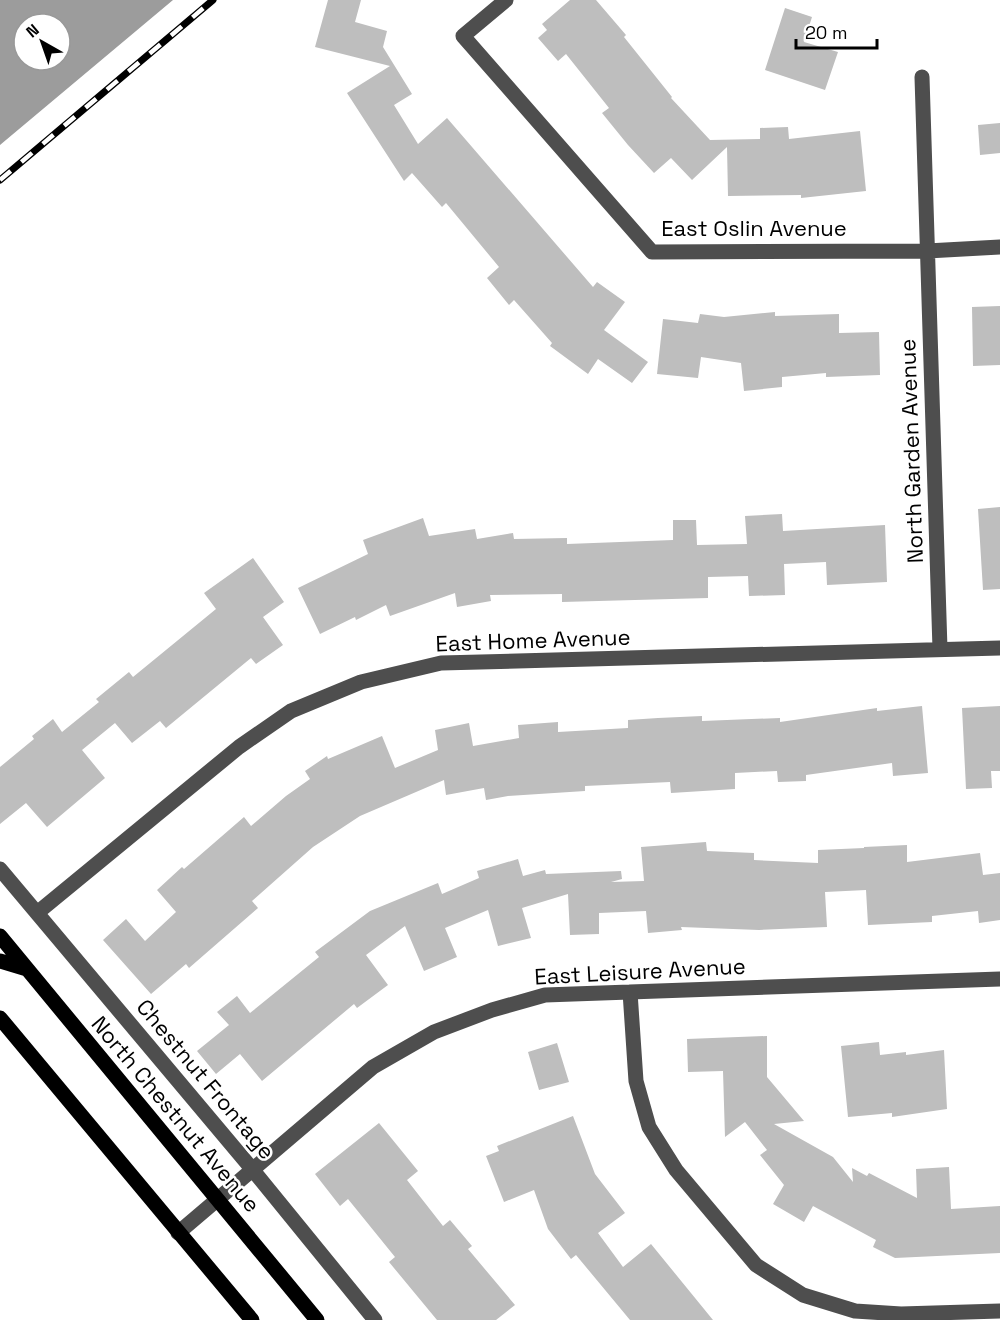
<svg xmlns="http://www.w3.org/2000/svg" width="1000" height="1320" viewBox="0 0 1000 1320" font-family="'Space Grotesk',sans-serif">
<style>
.water{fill:#9c9c9c;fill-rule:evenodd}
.building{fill:#bebebe}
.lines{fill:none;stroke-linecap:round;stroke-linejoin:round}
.minor{stroke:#4e4e4e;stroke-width:15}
.major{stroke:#000;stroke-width:15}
.rail-casing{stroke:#000;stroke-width:7}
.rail{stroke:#fff;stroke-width:4.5;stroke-dasharray:14;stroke-linecap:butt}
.labels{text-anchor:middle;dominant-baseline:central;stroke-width:5;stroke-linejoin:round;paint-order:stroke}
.street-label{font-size:22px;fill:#000;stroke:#fff}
</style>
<rect width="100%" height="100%" fill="#fff"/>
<path class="water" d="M 0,0 L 173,0 L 0,145 ZM 24,24 L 60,24 L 60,60 L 24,60 Z"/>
<path class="building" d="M 328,0 L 361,0 L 355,22 L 387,31 L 383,47 L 412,94 L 394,105 L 418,144 L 447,118 L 593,287 L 597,282 L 625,302 L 604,330 L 648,362 L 632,383 L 598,359 L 588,374 L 550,346 L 552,343 L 514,300 L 509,305 L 487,278 L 499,267 L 446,203 L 442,207 L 412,173 L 404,181 L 347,93 L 390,66 L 315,47 Z
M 570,0 L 596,0 L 626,35 L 624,37 L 672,97 L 671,98 L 710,140 L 760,139 L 760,128 L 788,127 L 789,139 L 860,131 L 866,191 L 801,198 L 801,195 L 728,196 L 727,147 L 692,180 L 671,158 L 654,173 L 628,145 L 602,113 L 609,108 L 566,54 L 558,61 L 538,38 L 547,30 L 542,24 Z
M 785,8 L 812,17 L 804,42 L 838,52 L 825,90 L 765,70 Z
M 1000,123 L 1000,153 L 980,155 L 978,125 Z
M 1000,306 L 1000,365 L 973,366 L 972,307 Z
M 775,312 L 775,316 L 839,314 L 839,333 L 879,332 L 880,375 L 826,377 L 826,373 L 782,377 L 782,387 L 744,391 L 741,363 L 701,357 L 698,378 L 657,374 L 663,319 L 698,323 L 700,314 L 724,317 Z
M 1000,507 L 1000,589 L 983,590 L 978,509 Z
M 782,514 L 783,531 L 885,525 L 887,582 L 827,585 L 826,562 L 784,564 L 785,595 L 749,596 L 748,576 L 708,577 L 708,598 L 562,602 L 562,594 L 490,595 L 491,601 L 457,607 L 455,593 L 390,616 L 386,605 L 356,620 L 355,617 L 320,634 L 298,588 L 368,554 L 363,540 L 423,518 L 429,536 L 475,529 L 477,539 L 513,533 L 514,539 L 567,538 L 567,544 L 673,540 L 673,520 L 696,520 L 697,545 L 747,544 L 745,516 Z
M 253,558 L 284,602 L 263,617 L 283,645 L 256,664 L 251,658 L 166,728 L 160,721 L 132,743 L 115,723 L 82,750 L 105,778 L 47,827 L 26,803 L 0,824 L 0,767 L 34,739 L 32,736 L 53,719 L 62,732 L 99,702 L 96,699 L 129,672 L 133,677 L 216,609 L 204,593 Z
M 922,706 L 928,773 L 893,776 L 892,763 L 806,775 L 806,781 L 778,782 L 777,771 L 735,773 L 735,789 L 671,793 L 670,782 L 585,786 L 585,791 L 508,796 L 486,800 L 484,788 L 446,795 L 444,780 L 360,816 L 313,847 L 252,901 L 258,908 L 189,968 L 186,964 L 151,994 L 103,940 L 126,919 L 145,941 L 176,912 L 157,890 L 182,867 L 184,869 L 244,817 L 251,826 L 286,796 L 310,779 L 305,771 L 327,756 L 328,759 L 382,736 L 395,768 L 438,750 L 435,730 L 469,723 L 473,746 L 519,738 L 518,725 L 558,722 L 558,732 L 628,728 L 628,720 L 658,718 L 702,716 L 702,721 L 780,718 L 780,722 L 877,708 L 877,711 Z
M 1000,706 L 1000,771 L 991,771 L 992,788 L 966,789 L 962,708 Z
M 706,842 L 707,851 L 754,853 L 754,860 L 818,863 L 818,850 L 864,848 L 864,847 L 907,845 L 907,862 L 980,853 L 983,875 L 1000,873 L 1000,920 L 979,923 L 978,911 L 932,916 L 932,922 L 868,925 L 866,890 L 825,892 L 827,927 L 759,930 L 681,927 L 682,930 L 648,933 L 646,911 L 599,913 L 599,934 L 570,935 L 568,894 L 522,908 L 531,938 L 498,946 L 488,910 L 445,928 L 457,957 L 424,971 L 405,926 L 366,955 L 388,985 L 357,1008 L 354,1004 L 262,1081 L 240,1054 L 216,1074 L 197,1051 L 229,1025 L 217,1012 L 237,996 L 250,1013 L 319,957 L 315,952 L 370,911 L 438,883 L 442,894 L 479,878 L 477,871 L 518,859 L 523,876 L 545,870 L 546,874 L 621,871 L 622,879 L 611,882 L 644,881 L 641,847 Z
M 767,1036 L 767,1077 L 804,1121 L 774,1124 L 833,1157 L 853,1182 L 852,1168 L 867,1176 L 869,1173 L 917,1198 L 916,1169 L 949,1167 L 951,1209 L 1000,1206 L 1000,1253 L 895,1258 L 873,1247 L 876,1240 L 813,1206 L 804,1222 L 773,1204 L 784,1185 L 760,1155 L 767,1150 L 745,1122 L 725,1137 L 723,1071 L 688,1072 L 687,1039 Z
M 879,1042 L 880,1055 L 906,1052 L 906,1055 L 944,1050 L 947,1109 L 892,1117 L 892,1113 L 848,1117 L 841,1046 Z
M 557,1043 L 569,1082 L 539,1090 L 528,1052 Z
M 573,1116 L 595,1174 L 625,1213 L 598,1233 L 623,1267 L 651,1244 L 713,1320 L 630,1320 L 576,1255 L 571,1259 L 548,1229 L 534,1190 L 504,1202 L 486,1156 L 499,1151 L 497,1146 Z
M 379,1123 L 418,1171 L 407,1180 L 443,1226 L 450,1220 L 472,1246 L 468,1249 L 515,1305 L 496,1320 L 437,1320 L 389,1262 L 395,1257 L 348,1199 L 340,1206 L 315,1174 Z"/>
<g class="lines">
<path class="minor" d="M 506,0 L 463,36 L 652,252 L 927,251 L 1000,247
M 922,77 L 940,649
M 0,869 L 252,1169 L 375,1320
M 37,913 L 239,747 L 291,711 L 361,682 L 441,663 L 1000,648
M 630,992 L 636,1081 L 649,1127 L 676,1170 L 756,1265 L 803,1295 L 855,1311 L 901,1314 L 1000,1311
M 178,1233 L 373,1067 L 434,1032 L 492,1010 L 545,995 L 1000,979"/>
<path class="major" d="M 0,936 L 317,1320
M 0,961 L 27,969
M 0,1018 L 252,1320"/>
<defs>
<path id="rail" d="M 0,180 L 213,0"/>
</defs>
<use href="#rail" class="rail-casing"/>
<use href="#rail" class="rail"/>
</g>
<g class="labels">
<g class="street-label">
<text x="754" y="228">East Oslin Avenue</text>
<text transform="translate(911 451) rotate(-92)">North Garden Avenue</text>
<text transform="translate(533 640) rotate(-2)">East Home Avenue</text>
<text transform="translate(640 971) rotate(-3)">East Leisure Avenue</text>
<text transform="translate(206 1079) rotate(50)">Chestnut Frontage</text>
<text transform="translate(176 1114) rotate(50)">North Chestnut Avenue</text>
</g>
</g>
<g transform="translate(42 42) rotate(320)"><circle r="28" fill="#ffffff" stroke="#999999" stroke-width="1.5"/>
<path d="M0-4.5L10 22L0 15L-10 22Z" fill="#000000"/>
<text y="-9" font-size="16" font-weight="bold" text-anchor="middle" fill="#000000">N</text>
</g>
<path d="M796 39v9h81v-9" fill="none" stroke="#000000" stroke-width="3"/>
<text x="805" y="39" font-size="18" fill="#000000" stroke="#ffffff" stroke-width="4.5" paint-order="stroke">20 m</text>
</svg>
